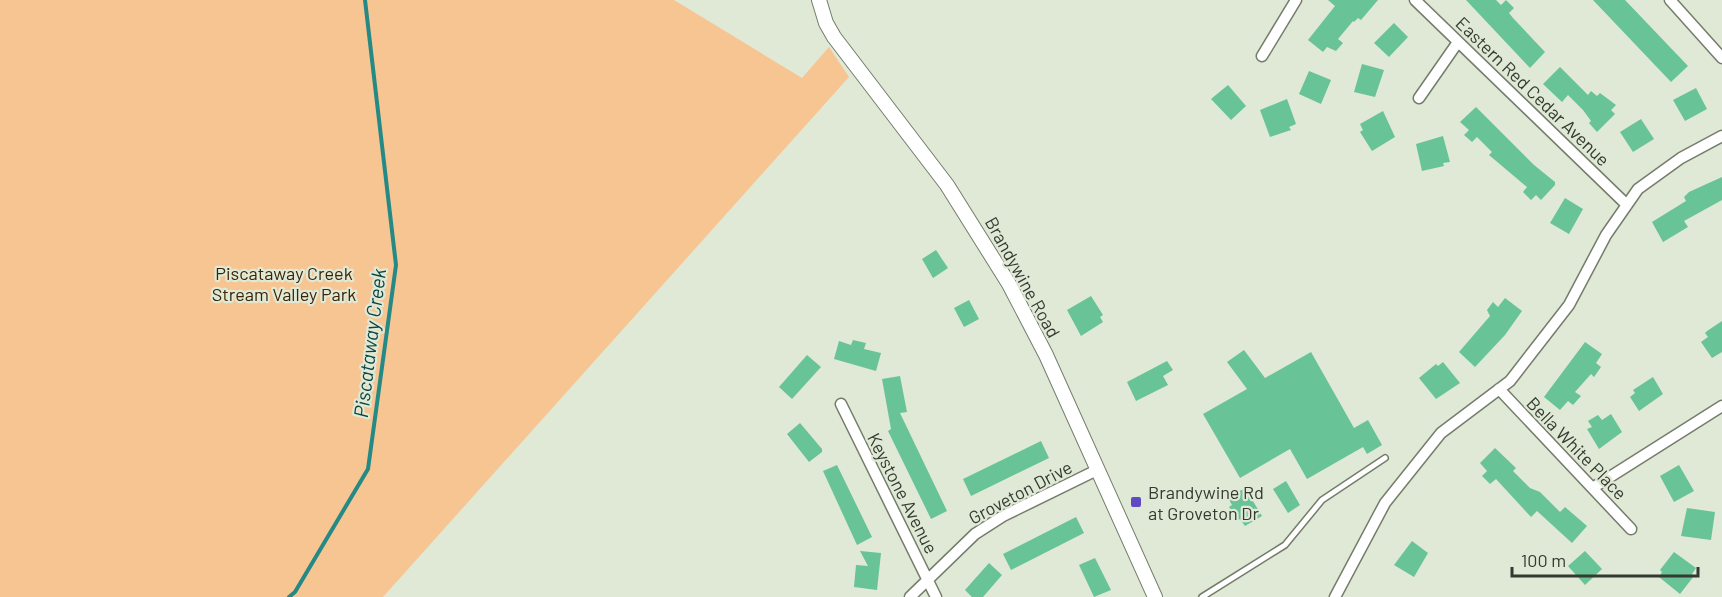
<svg xmlns="http://www.w3.org/2000/svg" width="1722" height="597" viewBox="0 0 1722 597" font-family="Barlow,sans-serif">
<style>
.green{fill:#f7c592}
.lines{fill:none;stroke-linecap:round;stroke-linejoin:round}
.stream{stroke:#258a85;stroke-width:4}
.building{fill:#68c396}
.service-casing{stroke:#747d6b;stroke-width:8}
.minor-casing{stroke:#747d6b;stroke-width:13}
.secondary-casing{stroke:#747d6b;stroke-width:16}
.service{stroke:#fff;stroke-width:5}
.minor{stroke:#fff;stroke-width:10}
.secondary{stroke:#fff;stroke-width:14}
.poi-dot{fill:#604ac3;stroke:#dfe9d5;stroke-width:2}
.labels{text-anchor:middle;dominant-baseline:central;stroke-width:4.5;stroke-linejoin:round;paint-order:stroke}
.street-label{font-size:18px;fill:#343931;stroke:#dfe9d5}
.park-label{font-size:18px;fill:#3c2305;stroke:#dfe9d5}
.poi-label{font-size:18px;fill:#343931;stroke:#dfe9d5;text-anchor:start}
.water-label{font-size:20px;font-style:italic;fill:#0a4543;stroke:#dfe9d5}
</style>
<rect width="100%" height="100%" fill="#dfe9d5"/>
<path class="green" d="M 0,0 L 674,0 L 802,78 L 829,47 L 849,77 L 383,597 L 0,597 Z"/>
<g class="lines">
<path class="stream" d="M 289,597 L 295,592 L 368,469 L 396,265 L 365,0"/>
</g>
<path class="building" d="M 1328,0 L 1378,0 L 1361,20 L 1358,18 L 1354,22 L 1353,21 L 1338,39 L 1343,43 L 1336,51 L 1327,47 L 1323,52 L 1308,40 L 1335,6 Z
M 1466,0 L 1496,0 L 1501,5 L 1506,0 L 1514,8 L 1509,13 L 1513,18 L 1545,52 L 1530,68 Z
M 1593,0 L 1625,0 L 1688,66 L 1671,82 Z
M 1394,23 L 1408,37 L 1389,57 L 1374,43 Z
M 1362,64 L 1384,70 L 1375,97 L 1354,92 Z
M 1560,67 L 1588,95 L 1591,91 L 1597,96 L 1600,93 L 1616,105 L 1611,110 L 1615,114 L 1597,132 L 1589,123 L 1591,121 L 1583,110 L 1568,95 L 1562,102 L 1543,84 Z
M 1309,71 L 1331,80 L 1321,104 L 1299,94 Z
M 1228,85 L 1246,106 L 1231,120 L 1211,99 Z
M 1696,88 L 1707,109 L 1685,121 L 1673,100 Z
M 1287,99 L 1296,124 L 1289,127 L 1291,130 L 1270,137 L 1260,110 Z
M 1476,107 L 1534,165 L 1555,182 L 1555,185 L 1541,200 L 1536,195 L 1531,200 L 1523,192 L 1527,187 L 1489,155 L 1492,152 L 1477,137 L 1472,142 L 1464,135 L 1469,130 L 1460,122 Z
M 1383,111 L 1395,137 L 1372,151 L 1360,132 L 1363,130 L 1360,124 Z
M 1641,119 L 1654,139 L 1633,152 L 1620,132 Z
M 1443,136 L 1450,162 L 1443,163 L 1444,166 L 1422,171 L 1416,144 Z
M 1722,177 L 1722,200 L 1684,221 L 1688,227 L 1663,242 L 1652,222 L 1686,201 L 1684,197 L 1689,192 Z
M 1565,198 L 1583,209 L 1569,234 L 1550,223 Z
M 936,250 L 948,268 L 933,278 L 922,259 Z
M 1091,296 L 1103,315 L 1100,317 L 1103,322 L 1081,336 L 1067,310 Z
M 1505,298 L 1522,311 L 1505,335 L 1475,367 L 1459,352 L 1490,316 L 1487,310 L 1493,302 L 1498,307 Z
M 969,300 L 979,319 L 964,327 L 954,308 Z
M 1722,321 L 1722,352 L 1712,358 L 1701,342 L 1708,337 L 1705,333 L 1707,331 Z
M 853,340 L 866,343 L 864,349 L 881,353 L 876,371 L 834,359 L 839,341 L 851,345 Z
M 1585,342 L 1602,354 L 1596,363 L 1601,367 L 1594,377 L 1591,374 L 1575,392 L 1581,396 L 1573,405 L 1568,401 L 1560,410 L 1544,397 Z
M 1244,350 L 1265,378 L 1311,352 L 1354,428 L 1368,420 L 1382,445 L 1367,454 L 1363,447 L 1307,479 L 1290,449 L 1240,478 L 1203,414 L 1247,389 L 1227,362 Z
M 807,355 L 821,367 L 792,399 L 779,387 Z
M 1167,361 L 1173,370 L 1163,376 L 1168,385 L 1136,401 L 1127,382 Z
M 1443,362 L 1460,383 L 1436,399 L 1419,378 L 1436,364 L 1438,366 Z
M 900,376 L 907,412 L 900,413 L 947,511 L 931,519 L 888,431 L 891,429 L 882,379 Z
M 1653,377 L 1663,394 L 1639,411 L 1630,397 L 1635,393 L 1633,390 Z
M 1611,414 L 1622,432 L 1599,449 L 1587,429 L 1592,427 L 1588,421 L 1598,415 L 1602,420 Z
M 800,423 L 822,449 L 822,452 L 809,462 L 787,434 Z
M 1041,441 L 1049,458 L 971,496 L 963,479 Z
M 1495,448 L 1516,468 L 1513,471 L 1530,488 L 1540,492 L 1560,512 L 1565,507 L 1587,526 L 1572,543 L 1537,511 L 1531,517 L 1496,479 L 1490,484 L 1482,476 L 1487,471 L 1480,463 Z
M 837,465 L 872,537 L 857,545 L 823,471 Z
M 1679,465 L 1694,491 L 1674,502 L 1660,476 Z
M 1286,481 L 1300,505 L 1288,513 L 1273,489 Z
M 1245,488 L 1262,516 L 1245,526 L 1240,519 L 1237,521 L 1229,507 L 1232,505 L 1228,498 Z
M 1687,508 L 1715,512 L 1711,540 L 1681,536 Z
M 1076,517 L 1084,533 L 1011,570 L 1003,554 Z
M 1412,541 L 1428,553 L 1414,577 L 1394,565 Z
M 860,551 L 881,553 L 877,590 L 854,587 L 856,565 L 868,566 Z
M 1585,551 L 1602,569 L 1585,585 L 1568,566 Z
M 1674,552 L 1696,568 L 1692,574 L 1694,576 L 1680,594 L 1659,577 L 1662,572 L 1660,570 Z
M 1095,558 L 1111,590 L 1094,597 L 1079,565 Z
M 989,563 L 1002,575 L 983,597 L 972,597 L 965,590 Z"/>
<g class="lines">
<defs>
<path id="service" d="M 1202,597 L 1285,545 L 1322,500 L 1385,458"/>
<path id="minor" d="M 1415,0 L 1627,205
M 1670,0 L 1722,58
M 1262,56 L 1296,0
M 1419,98 L 1458,42
M 1499,389 L 1631,529
M 841,404 L 936,597
M 1594,487 L 1722,406
M 910,597 L 975,534 L 1003,516 L 1097,470
M 1335,597 L 1385,503 L 1441,433 L 1510,381 L 1569,305 L 1606,235 L 1638,189 L 1681,158 L 1722,136"/>
<path id="secondary" d="M 819,0 L 826,23 L 834,37 L 947,185 L 1009,284 L 1046,355 L 1155,597"/>
</defs>
<use href="#service" class="service-casing"/>
<use href="#minor" class="minor-casing"/>
<use href="#secondary" class="secondary-casing"/>
<use href="#service" class="service"/>
<use href="#minor" class="minor"/>
<use href="#secondary" class="secondary"/>
</g>
<rect class="poi-dot" x="1130" y="496" width="12" height="12" rx="3"/>
<g class="labels">
<g class="street-label">
<text transform="translate(1533 91) rotate(44)">Eastern Red Cedar Avenue</text>
<text transform="translate(1023 277) rotate(61)">Brandywine Road</text>
<text transform="translate(1577 448) rotate(46)">Bella White Place</text>
<text transform="translate(1020 492) rotate(-28)">Groveton Drive</text>
<text transform="translate(903 493) rotate(63)">Keystone Avenue</text>
</g>
<g class="park-label">
<text x="284" y="273">Piscataway Creek<tspan x="284" dy="21">Stream Valley Park</tspan></text>
</g>
<g class="poi-label">
<text x="1148" y="492">Brandywine Rd<tspan x="1148" dy="21">at Groveton Dr</tspan></text>
</g>
<g class="water-label">
<text transform="translate(369 343) rotate(-83)">Piscataway Creek</text>
</g>
</g>
<path d="M1512 567v9h186v-9" fill="none" stroke="#343931" stroke-width="3"/>
<text x="1521" y="567" font-size="18" fill="#343931" stroke="#dfe9d5" stroke-width="4.5" paint-order="stroke">100 m</text>
</svg>
